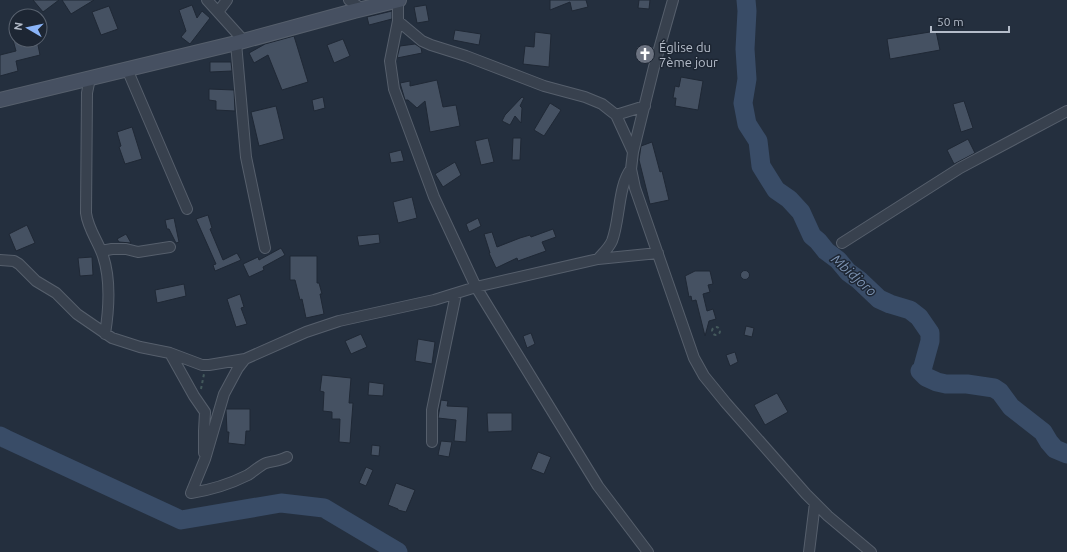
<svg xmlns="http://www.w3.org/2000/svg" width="1067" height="552" viewBox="0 0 1067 552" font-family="Ubuntu,sans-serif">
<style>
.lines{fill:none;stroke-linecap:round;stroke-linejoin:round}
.river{stroke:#394c67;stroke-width:19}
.building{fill:#455162;stroke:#1f2835}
.street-casing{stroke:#565f6c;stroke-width:12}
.secondary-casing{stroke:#565f6c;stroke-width:16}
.path{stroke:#44595c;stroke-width:2;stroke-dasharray:3 3;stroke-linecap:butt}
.street{stroke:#38414e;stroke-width:10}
.secondary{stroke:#465061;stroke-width:14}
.labels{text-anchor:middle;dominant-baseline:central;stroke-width:3;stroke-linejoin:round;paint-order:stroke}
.poi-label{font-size:13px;fill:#b4bcc9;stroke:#1d2633;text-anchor:start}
.water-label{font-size:14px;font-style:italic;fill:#7c92b1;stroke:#1d2633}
</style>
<rect width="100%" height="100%" fill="#242f3e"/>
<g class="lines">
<path class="river" d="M 746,0 L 747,11 L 745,49 L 747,79 L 743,103 L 747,124 L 758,141 L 761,166 L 776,190 L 789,199 L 801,212 L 812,236 L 818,241 L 826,251 L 838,260 L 848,272 L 859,280 L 879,299 L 890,304 L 910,310 L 919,317 L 930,333 L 930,341 L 922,370 L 920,371 L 926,377 L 937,382 L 946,384 L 967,384 L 994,388 L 1000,392 L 1011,407 L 1043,432 L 1049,442 L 1055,449 L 1067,454
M 0,436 L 6,439 L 181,520 L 281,503 L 324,508 L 398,552"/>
</g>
<path class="building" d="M 33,0 L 59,0 L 43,12 Z
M 62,0 L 94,0 L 71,14 Z
M 550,0 L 586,0 L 588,7 L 572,11 L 570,2 L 550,10 Z
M 639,0 L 650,0 L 649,9 L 638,8 Z
M 192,5 L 197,18 L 202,11 L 210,18 L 190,44 L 181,37 L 186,31 L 179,10 Z
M 426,5 L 429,21 L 417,23 L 414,7 Z
M 109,6 L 118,29 L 101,35 L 92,12 Z
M 392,11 L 392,19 L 369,25 L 367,17 Z
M 455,30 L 481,34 L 479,45 L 453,40 Z
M 936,31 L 940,50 L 890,59 L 887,39 Z
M 535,32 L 551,34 L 549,67 L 523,64 L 525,46 L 534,47 Z
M 294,36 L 308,82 L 282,90 L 268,55 L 254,63 L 249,53 L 265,44 Z
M 343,39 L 350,56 L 334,63 L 327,45 Z
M 13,40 L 37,40 L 40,55 L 16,61 L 18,71 L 0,76 L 0,55 L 16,51 Z
M 415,44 L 421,48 L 422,53 L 397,58 L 400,46 Z
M 642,45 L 651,48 L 647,61 L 638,58 Z
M 210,62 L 231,62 L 232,71 L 210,72 Z
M 681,77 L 703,81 L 698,110 L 675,106 L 676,98 L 673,98 L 675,86 L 679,87 Z
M 437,80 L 443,107 L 456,105 L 460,126 L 430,132 L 425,101 L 417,108 L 408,100 L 405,100 L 400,83 L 410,81 L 410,86 Z
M 209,89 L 234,90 L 235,111 L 216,110 L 216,101 L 209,100 Z
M 323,97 L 325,108 L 314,111 L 312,100 Z
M 522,97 L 524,98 L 520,106 L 522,108 L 521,123 L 515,116 L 510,125 L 502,121 L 505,115 Z
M 964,101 L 973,128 L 961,132 L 953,104 Z
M 550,103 L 561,110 L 544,136 L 534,130 Z
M 276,106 L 284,139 L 259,146 L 251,112 Z
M 132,127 L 142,159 L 125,164 L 119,147 L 121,146 L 117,132 Z
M 488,138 L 494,162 L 481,165 L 475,141 Z
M 513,138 L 521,138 L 520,160 L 512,160 Z
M 968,139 L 975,153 L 954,164 L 947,150 Z
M 652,142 L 660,172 L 662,171 L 669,200 L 650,204 L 639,160 L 641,146 Z
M 401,150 L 404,161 L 391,163 L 389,153 Z
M 455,162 L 461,175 L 443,187 L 435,174 Z
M 412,197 L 417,218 L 398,223 L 393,202 Z
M 208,215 L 212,228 L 210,229 L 223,260 L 237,253 L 241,260 L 215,271 L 213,265 L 216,264 L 196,219 Z
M 174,218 L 179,242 L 176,243 L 169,229 L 167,229 L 165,220 Z
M 478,218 L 481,226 L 469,232 L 466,224 Z
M 27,225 L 35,243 L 16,251 L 9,234 Z
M 553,229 L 556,237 L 542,242 L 546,251 L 518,261 L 517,258 L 496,268 L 489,253 L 490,253 L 484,234 L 492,232 L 497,247 L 520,238 L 530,235 L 531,237 Z
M 126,234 L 131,243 L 119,242 L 117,239 Z
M 379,234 L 380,243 L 359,246 L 357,236 Z
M 281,248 L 285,255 L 263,267 L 264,270 L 249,277 L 243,264 L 258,257 L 259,260 Z
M 290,256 L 317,256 L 317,283 L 319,283 L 322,294 L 320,294 L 324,314 L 306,318 L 302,299 L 300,300 L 295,280 L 290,280 Z
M 92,257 L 93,275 L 80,276 L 78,258 Z
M740.5 275a4.5 4.5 0 1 1 9 0a4.5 4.5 0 1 1-9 0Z
M 695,271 L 710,271 L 713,284 L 708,285 L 710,292 L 703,294 L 707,311 L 713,309 L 716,319 L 709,321 L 705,336 L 696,300 L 692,301 L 691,296 L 689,297 L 685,276 Z
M 184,284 L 186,296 L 157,303 L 155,290 Z
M 240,294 L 244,307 L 241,308 L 247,324 L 236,327 L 227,299 Z
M 746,326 L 754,328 L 752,337 L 744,335 Z
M 531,333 L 535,344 L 527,348 L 523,336 Z
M 361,334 L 367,347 L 351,354 L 345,341 Z
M 418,339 L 435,342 L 432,364 L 415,361 Z
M 735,352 L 738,362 L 730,366 L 726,355 Z
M 322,375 L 351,378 L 349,403 L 353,403 L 350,443 L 339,442 L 340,419 L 332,419 L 332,412 L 323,411 L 324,392 L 320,391 Z
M 369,382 L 384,384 L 383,396 L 368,395 Z
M 777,393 L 788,412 L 765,425 L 754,405 Z
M 441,400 L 448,401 L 447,406 L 468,407 L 466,442 L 454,441 L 456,420 L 438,418 Z
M 226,409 L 250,409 L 250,431 L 246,431 L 245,445 L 228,443 L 229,432 L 227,432 Z
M 487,413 L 512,413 L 512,431 L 488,432 Z
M 441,441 L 452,442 L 449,457 L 438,455 Z
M 372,445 L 380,446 L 379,456 L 371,455 Z
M 538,452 L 551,457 L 544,474 L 531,469 Z
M 366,467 L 373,470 L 366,486 L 359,483 Z
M 396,483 L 415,490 L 406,512 L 398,510 L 398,509 L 388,505 Z"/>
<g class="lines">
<defs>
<path id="street" d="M 207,0 L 244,41
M 349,0 L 362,9
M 398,0 L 398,21 L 390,61 L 394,89 L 434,197 L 476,287 L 598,486 L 648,552
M 673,0 L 654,67 L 633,152 L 631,169 L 635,188 L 694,358 L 704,376 L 726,403 L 806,494 L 828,516 L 871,552
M 218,12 L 227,0
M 398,21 L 422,41 L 431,45 L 466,56 L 544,86 L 585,97 L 602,104 L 616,115 L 633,152
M 236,43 L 246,157 L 265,248
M 127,69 L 187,209
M 90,78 L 87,93 L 86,213 C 88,229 98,241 103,256 C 111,280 109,309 105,334
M 616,115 L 645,106
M 842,243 L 960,168 L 1067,111
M 101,251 L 112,249 L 126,249 L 138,252 L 170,247
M 598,259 C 603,253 609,248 612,241 C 620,221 618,185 631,169
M 0,260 L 14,261 L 19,264 L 36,281 L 56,293 L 77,314 L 112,338 L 140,347 L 170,353 L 202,365 L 209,365 L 245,359 L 306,332 L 339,321 L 434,300 L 476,287 L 598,259 L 658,253
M 170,353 L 194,396 L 205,412 L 204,431 L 204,453
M 432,442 L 432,410 L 456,294
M 191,493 L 205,459 L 224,394 L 238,368 L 245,359
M 191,493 C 211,490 230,484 248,475 C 253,472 262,464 266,463 C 273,461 280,461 287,457
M 809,552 L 815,503"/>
<path id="secondary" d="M 0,100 L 236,43 L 354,11 L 399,0"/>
</defs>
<use href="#street" class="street-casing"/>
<use href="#secondary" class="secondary-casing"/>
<path class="path" d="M712 331a4 4 0 1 1 8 0a4 4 0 1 1-8 0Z
M 201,389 L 204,374"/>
<use href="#street" class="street"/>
<use href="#secondary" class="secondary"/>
</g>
<defs>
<symbol id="church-disc" viewBox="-11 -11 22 22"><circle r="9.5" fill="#6b7280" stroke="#1d2633"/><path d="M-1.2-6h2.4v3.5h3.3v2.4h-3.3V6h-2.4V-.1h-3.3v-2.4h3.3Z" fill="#fff"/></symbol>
</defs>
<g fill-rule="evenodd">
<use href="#church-disc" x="634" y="43" width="22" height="22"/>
</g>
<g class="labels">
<g class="poi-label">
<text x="659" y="47">Église du<tspan x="659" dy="15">7ème jour</tspan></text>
</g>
<g class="water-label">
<text transform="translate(854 275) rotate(42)">Mbidjoro</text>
</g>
</g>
<g transform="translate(28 28) rotate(279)"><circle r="19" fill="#1d2633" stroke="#59626f"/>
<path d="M0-3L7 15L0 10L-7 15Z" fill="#8ab4f8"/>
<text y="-6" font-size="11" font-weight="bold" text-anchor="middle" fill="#b4bcc9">N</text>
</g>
<path d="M931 26v6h78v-6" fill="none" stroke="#b4bcc9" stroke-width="2"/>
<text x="937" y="26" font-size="12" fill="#b4bcc9" stroke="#1d2633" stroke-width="3" paint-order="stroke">50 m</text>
</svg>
